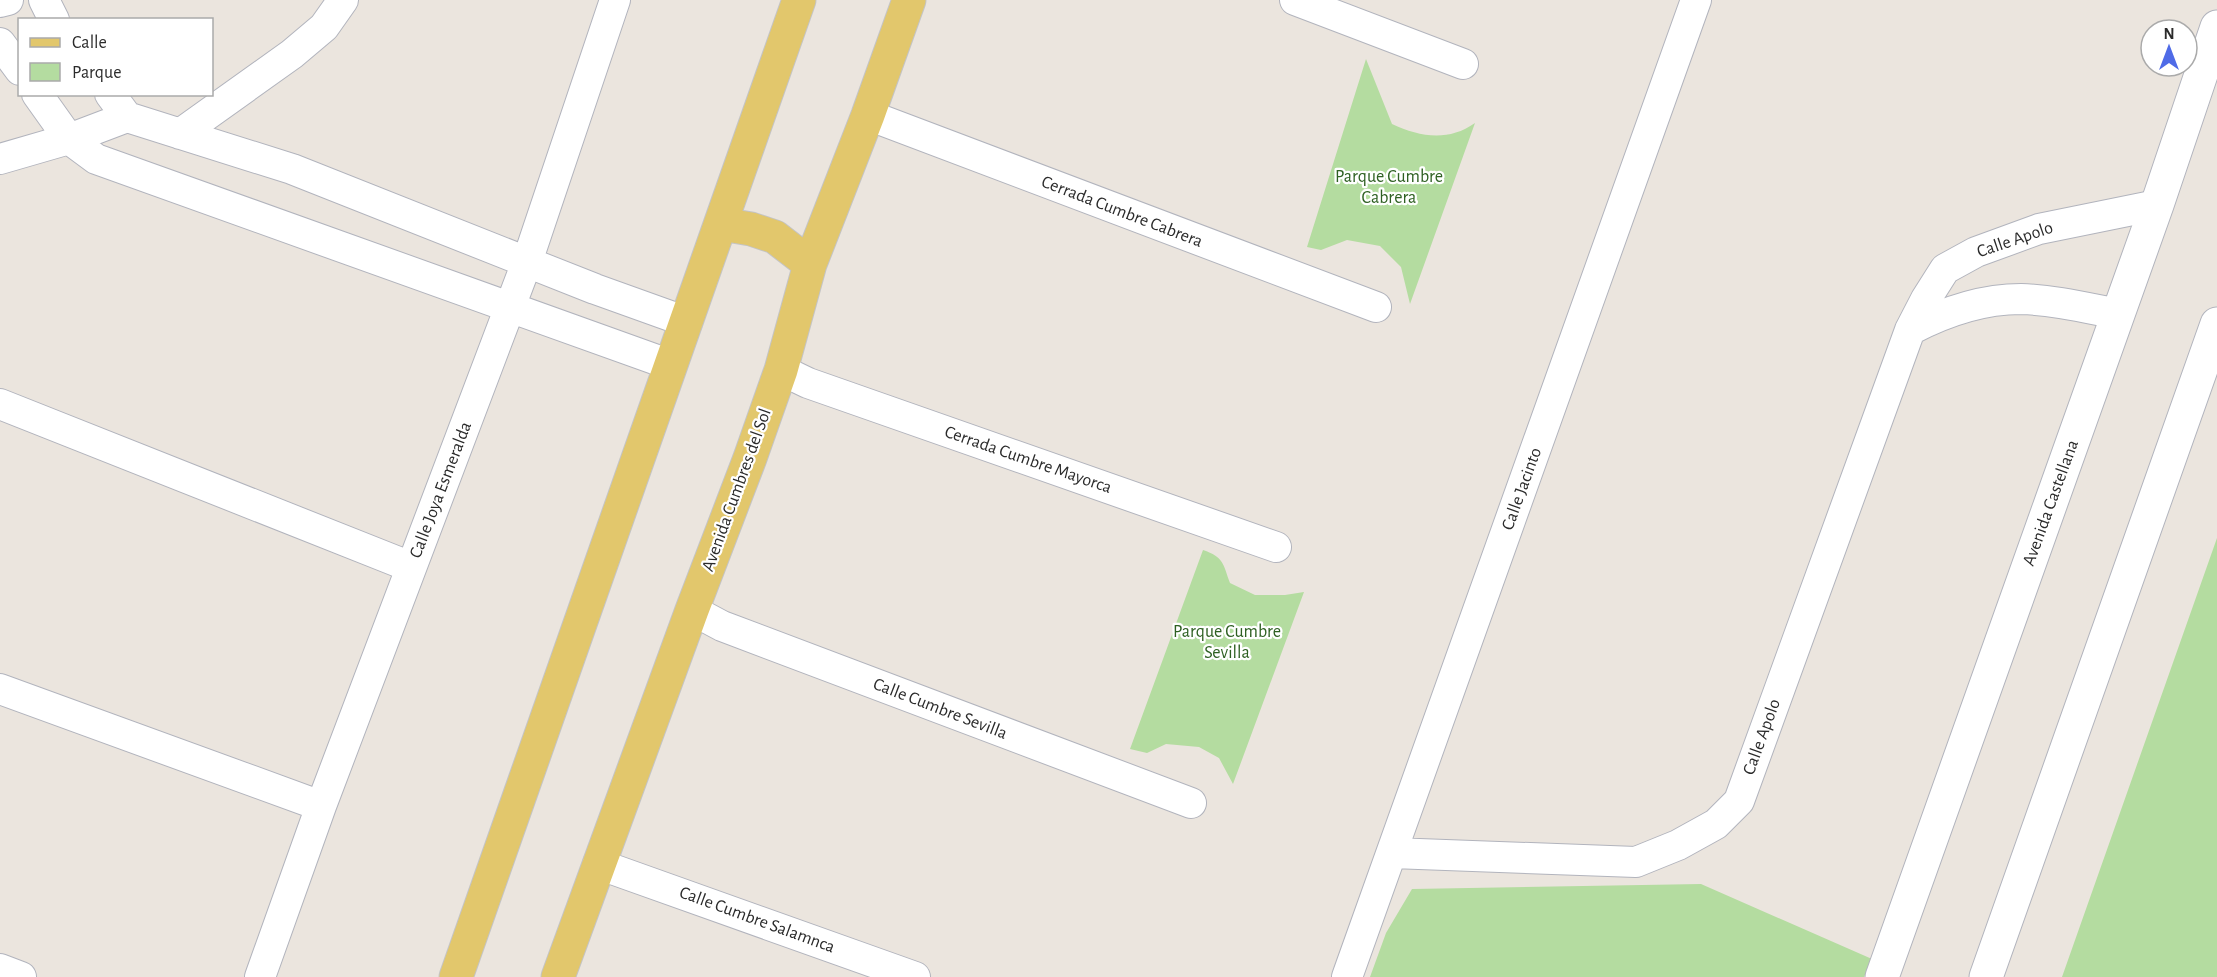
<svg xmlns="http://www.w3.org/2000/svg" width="2217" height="977" viewBox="0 0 2217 977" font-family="'Alegreya Sans',sans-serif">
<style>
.green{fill:#b4dca0}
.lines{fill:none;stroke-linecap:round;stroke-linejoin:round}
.street-casing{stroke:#b2b4bd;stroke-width:32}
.secondary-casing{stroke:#b2b4bd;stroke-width:35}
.primary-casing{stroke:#c4c4c4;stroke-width:35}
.street{stroke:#fff;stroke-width:30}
.secondary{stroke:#fff;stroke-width:33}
.primary{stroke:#e2c76c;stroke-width:33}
.labels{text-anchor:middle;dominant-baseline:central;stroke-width:4.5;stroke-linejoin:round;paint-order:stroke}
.park-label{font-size:18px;fill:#2e6022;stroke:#fff}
.street-label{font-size:18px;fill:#2b2b2b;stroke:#fff}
</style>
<rect width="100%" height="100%" fill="#ebe5de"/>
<path class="green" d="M 1366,59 L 1392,124 C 1420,137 1448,142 1475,123 L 1410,304 L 1401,267 L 1380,246 L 1347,240 L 1321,250 L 1307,247 Z
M 2217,538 L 2217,977 L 2062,977 Z
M 1203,550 C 1224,557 1223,564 1230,583 L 1255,595 L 1285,595 L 1304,592 L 1233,784 L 1219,758 L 1199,747 L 1166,744 L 1147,753 L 1130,749 Z
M 1701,884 L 1872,959 L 1864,977 L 1370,977 L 1386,933 L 1412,889 Z"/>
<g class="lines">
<defs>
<path id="street" d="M 44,0 L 54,20
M 1295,0 L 1463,64
M 0,2 L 8,0
M 0,43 L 20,70
M 37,94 L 69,139 L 96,159 L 671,365
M 110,94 L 127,117 L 292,169 L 595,289 L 687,322
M 868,115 L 1376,307
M 180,134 L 292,54 L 324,27 L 343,0
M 0,159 L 69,139 L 127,117
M 1910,330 C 1944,312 1983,299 2021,299 C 2054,300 2087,308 2118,314
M 781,370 L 808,383 L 1276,547
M 0,404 L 411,567
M 692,610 L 722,626 L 1191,803
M 0,689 L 321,806
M 1392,853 L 1636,862 L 1678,845 L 1716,824 L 1739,801 L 1910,330 L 1926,299 L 1945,269 L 1976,252 L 2039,229 L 2157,205
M 598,864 L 915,977
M 0,969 L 21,977
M 260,977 L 321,806 L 527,262 L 615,0
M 1347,977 L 1696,0"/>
<path id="secondary" d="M 1882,977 L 2157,205 L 2217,27
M 1986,977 L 2217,324"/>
<path id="primary" d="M 721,224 L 751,229 L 775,237 L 810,264
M 456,977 L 799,0
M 558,977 L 692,610 L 750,458 L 781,370 L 810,264 L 868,115 L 909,0"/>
</defs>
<use href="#street" class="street-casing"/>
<use href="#secondary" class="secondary-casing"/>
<use href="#primary" class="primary-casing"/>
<use href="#street" class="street"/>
<use href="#secondary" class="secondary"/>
<use href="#primary" class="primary"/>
</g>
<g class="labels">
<g class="park-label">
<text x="1389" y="177">Parque Cumbre<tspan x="1389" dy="21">Cabrera</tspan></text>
<text x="1227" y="632">Parque Cumbre<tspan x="1227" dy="21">Sevilla</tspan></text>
</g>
<g class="street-label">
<text transform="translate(1122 212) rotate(21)">Cerrada Cumbre Cabrera</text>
<text transform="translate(2015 240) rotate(-19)">Calle Apolo</text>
<text transform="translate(1028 460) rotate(19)">Cerrada Cumbre Mayorca</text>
<text transform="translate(1522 489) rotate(-70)">Calle Jacinto</text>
<text transform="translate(441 490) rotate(-69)">Calle Joya Esmeralda</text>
<text transform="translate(737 490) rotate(-70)">Avenida Cumbres del Sol</text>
<text transform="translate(2051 503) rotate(-70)">Avenida Castellana</text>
<text transform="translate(940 709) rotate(21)">Calle Cumbre Sevilla</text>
<text transform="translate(1762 737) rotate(-70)">Calle Apolo</text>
<text transform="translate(757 920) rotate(20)">Calle Cumbre Salamnca</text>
</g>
</g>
<rect x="18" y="18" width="195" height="78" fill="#ffffff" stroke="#aaaaaa" stroke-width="1.5"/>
<rect x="30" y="38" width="30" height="9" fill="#e2c76c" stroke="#aaaaaa" stroke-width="1.5"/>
<text x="72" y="48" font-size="18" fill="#2b2b2b">Calle</text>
<rect x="30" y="63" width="30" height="18" fill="#b4dca0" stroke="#aaaaaa" stroke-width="1.5"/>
<text x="72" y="78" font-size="18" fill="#2b2b2b">Parque</text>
<g transform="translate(2169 48)"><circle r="28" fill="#ffffff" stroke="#aaaaaa" stroke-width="1.5"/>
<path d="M0-4.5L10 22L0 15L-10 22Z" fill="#4f6be7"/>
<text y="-9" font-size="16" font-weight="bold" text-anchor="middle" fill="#2b2b2b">N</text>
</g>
</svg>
